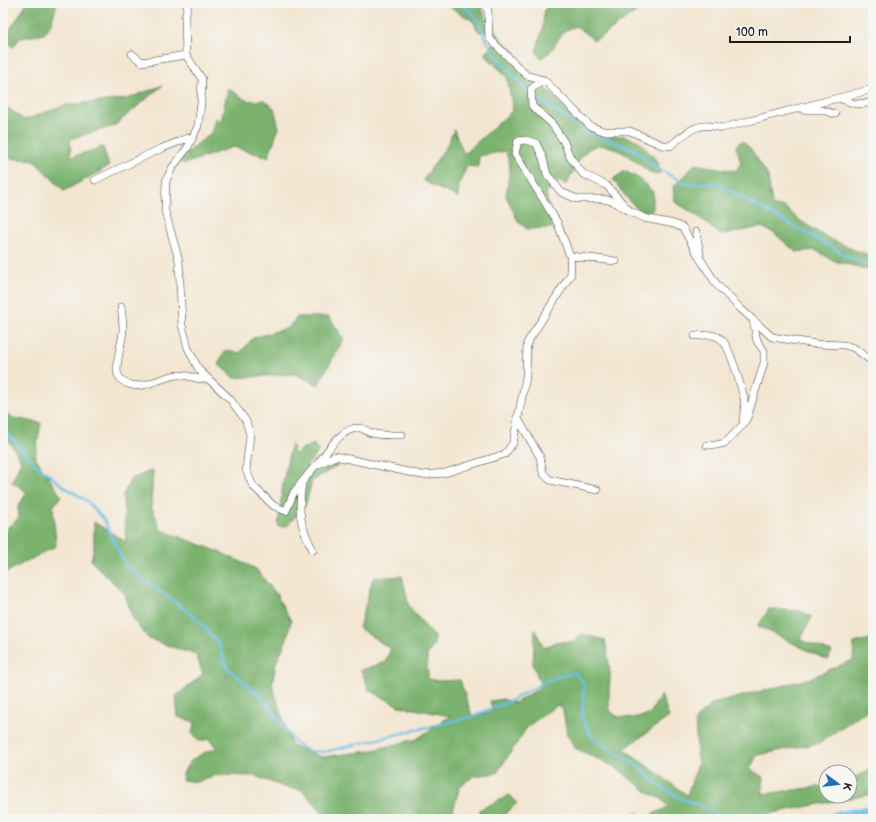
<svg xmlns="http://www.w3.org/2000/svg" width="876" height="822" viewBox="0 0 876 822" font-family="'Balsamiq Sans',sans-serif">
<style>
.forest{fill:#7ab26e;stroke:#4b6745}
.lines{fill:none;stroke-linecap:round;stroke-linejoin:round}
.stream{stroke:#69bfe6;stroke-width:2.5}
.river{stroke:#69bfe6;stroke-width:14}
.street-casing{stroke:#3c3a37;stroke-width:8}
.street{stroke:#fff;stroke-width:7}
</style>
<rect width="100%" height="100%" fill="#f6f6f2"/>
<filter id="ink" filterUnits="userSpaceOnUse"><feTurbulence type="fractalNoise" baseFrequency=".025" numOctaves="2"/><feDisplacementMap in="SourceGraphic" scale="8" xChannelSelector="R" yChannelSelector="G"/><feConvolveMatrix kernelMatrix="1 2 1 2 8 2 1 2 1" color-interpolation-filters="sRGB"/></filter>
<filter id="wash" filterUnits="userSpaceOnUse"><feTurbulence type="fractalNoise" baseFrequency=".012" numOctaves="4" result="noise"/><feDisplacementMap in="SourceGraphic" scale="16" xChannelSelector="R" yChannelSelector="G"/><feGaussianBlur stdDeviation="0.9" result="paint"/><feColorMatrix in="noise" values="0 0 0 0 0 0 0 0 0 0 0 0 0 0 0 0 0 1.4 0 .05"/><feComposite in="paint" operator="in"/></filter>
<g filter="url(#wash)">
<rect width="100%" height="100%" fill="#f3e6d1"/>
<path class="forest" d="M 27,3 L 57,3 L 51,24 L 44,34 L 20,38 L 13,47 L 4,39 Z
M 443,3 L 479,3 L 485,16 L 504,43 L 513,50 L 523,66 L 564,106 L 571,116 L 588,129 L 605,136 L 624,136 L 639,141 L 658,162 L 660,173 L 652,174 C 635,161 601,129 582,156 C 576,164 572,175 567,184 L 557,182 L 546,192 L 552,228 L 527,229 L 518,221 L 506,196 L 510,168 L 506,151 L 479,156 L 478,167 L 467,166 L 459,184 L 458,197 L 435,187 L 423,180 L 446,147 L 454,130 L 464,154 L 513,110 L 507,77 L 484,54 L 496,41 L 493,32 L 479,32 L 473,21 Z
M 552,3 L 635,3 L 637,11 L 607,33 L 594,40 L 576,26 L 564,31 L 549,53 L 541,58 L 536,52 L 543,27 L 544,10 Z
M 163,85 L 114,126 L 70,139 L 71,157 L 103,147 L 109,166 L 64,191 L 33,160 L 3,158 L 3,104 L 24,120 L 66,105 L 127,99 Z
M 228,88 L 247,101 L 264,100 L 274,108 L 279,128 L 268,157 L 233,147 L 184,164 L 181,162 L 190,150 L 211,133 L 215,118 L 221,122 Z
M 742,141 L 750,148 L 768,176 L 772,206 L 784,207 L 799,220 L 826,237 L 859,252 L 873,255 L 873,271 L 835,261 L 815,250 L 796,252 L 774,233 L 761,227 L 721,235 L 695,214 L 675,202 L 673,187 L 695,164 L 736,171 L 741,163 L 736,146 Z
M 625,171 L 640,179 L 653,192 L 653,209 L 646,216 C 632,205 623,194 613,179 Z
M 297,317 L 329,317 L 344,339 L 318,385 L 295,374 L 234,378 L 218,364 L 226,350 L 240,353 L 253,338 L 288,328 Z
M 3,411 L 14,418 L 41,423 L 35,457 L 61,496 L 53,507 L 56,546 L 3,574 L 3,544 L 8,527 L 19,518 L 18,507 L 27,492 L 12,482 L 21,461 L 9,441 L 3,437 Z
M 291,444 L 295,455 L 301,449 L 314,444 L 318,452 L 306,467 L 338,465 L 312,481 L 306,504 L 286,527 L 278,526 L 283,483 Z
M 153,470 L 151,506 L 161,530 L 220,552 L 256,569 L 276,594 L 291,621 L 286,641 L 276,663 L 272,685 L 292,746 L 322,757 L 369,751 L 417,739 L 450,716 L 399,706 L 369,690 L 361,670 L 385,662 L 391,649 L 359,628 L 373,578 L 402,576 L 409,606 L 435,638 L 434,645 L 427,655 L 428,679 L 439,681 L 460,680 L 472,716 L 493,712 L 490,701 L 502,699 L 515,703 L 541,687 L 533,664 L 535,630 L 544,648 L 556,642 L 575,642 L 581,634 L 605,640 C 607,651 609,663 610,674 C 610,684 608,695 609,705 C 610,723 638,717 649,715 L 661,695 L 669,717 L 624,749 L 687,795 L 698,764 L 695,720 L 712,704 L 808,679 L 853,660 L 854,643 L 873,638 L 873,706 L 819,743 L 757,755 L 750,769 L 764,778 L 762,794 L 826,786 L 826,796 L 850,796 L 850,779 L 873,769 L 873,794 L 746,818 L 623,819 L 636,813 L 646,817 L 669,807 L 660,798 L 649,793 L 615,767 L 575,748 L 567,735 L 563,709 L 557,705 L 528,726 L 497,773 L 474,776 L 460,786 L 452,814 L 432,819 L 329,819 L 302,790 L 284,787 L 255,776 L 216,775 L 197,782 L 182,780 C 185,759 200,754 217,748 L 208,739 L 199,741 L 192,733 L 195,722 L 178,717 L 176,696 L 203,674 L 196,655 L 149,639 L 133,620 L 125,594 L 91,561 L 94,547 L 94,522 L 126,542 L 123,495 L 131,479 Z
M 769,609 L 800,611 L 812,617 L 800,640 L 832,652 L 827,660 L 758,626 Z
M 510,795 L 517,803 L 500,819 L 482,817 L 479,810 Z"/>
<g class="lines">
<path class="stream" d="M 458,3 L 473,13 L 494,54 L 528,92 L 587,132 L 633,149 L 655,167 L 687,184 L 716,183 L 854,260 L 873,264
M 3,428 L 34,463 L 63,486 L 87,501 L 104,520 L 124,563 L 139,576 L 195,617 L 219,644 L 227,668 L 263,698 L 296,744 L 309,751 L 324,752 L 474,716 L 510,701 L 546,681 L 560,676 L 576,673 L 584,684 L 582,718 L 593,739 L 637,765 L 658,785 L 680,798 L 699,805 L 726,819"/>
<path class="river" d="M 834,819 L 873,812"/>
</g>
</g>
<g filter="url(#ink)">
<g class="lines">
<defs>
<path id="street" d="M 188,3 L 185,18 L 186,55 L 202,79 L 201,103 L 198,126 L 188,147 L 172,168 L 166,181 L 165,211 L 179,261 L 182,325 L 188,348 L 199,370 L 230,399 L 246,421 L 250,435 L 246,470 L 253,486 L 274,506 L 286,511 L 294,492 L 315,466 L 335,456 L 422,475 L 445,473 L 505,454 L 513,443 L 526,377 L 527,343 L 571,274 L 570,256 L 557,222 L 515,154 L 518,141 L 525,140 L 536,143 L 543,158 L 547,174 L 561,192 L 577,199 L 603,199 L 612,201 L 630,211
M 484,3 L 488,11 L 489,38 L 526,75 L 544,80
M 132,54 L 142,62 L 186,55
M 873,89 L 722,128 C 698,121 689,130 670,146 L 662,145 L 630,131 L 603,131 L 590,126 L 544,80 L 531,89 L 532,106 L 552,124 L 564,142 L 570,157 L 583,174 L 606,185 L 630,211 L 644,218 L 674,224 L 683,228 L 699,257 L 717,285 L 741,309 L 772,337 L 816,344 L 844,345 L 854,348 L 873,362
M 841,99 L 856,104 L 868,103
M 804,110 L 822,110 L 835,114
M 95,180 L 160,149 L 193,136
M 696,232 L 700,254
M 570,256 L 616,261
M 121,307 C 122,315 123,322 123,329 C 123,342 114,365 118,375 C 122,384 134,387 143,385 C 154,383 166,376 178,375 C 189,374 198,381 208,379
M 695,336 C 704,335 715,333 722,340 C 730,347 741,387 744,398 C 745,405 744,413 743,420
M 517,417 L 540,457 L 543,473 L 550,480 L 597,490
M 707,445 L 716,445 L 725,443 L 741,427 L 747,418 L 764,363 L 764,351 L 757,341 L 753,320
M 318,463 C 328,451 341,427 360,428 C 364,428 367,432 371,433 C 381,436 392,435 402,435
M 302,483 C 298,512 299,524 313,550"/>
</defs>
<use href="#street" class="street-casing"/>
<use href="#street" class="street"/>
</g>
</g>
<rect width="876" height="822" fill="none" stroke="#f6f6f2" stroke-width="16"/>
<g transform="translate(838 784) rotate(105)"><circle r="19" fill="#f6f6f2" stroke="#9f9f9c"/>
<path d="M0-3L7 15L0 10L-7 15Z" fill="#1f6fb2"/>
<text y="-6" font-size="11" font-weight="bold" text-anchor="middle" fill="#1c1c1c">K</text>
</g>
<path d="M730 36v6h120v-6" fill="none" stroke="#1c1c1c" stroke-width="2"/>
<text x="736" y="36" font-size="12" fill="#1c1c1c" stroke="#f6f6f2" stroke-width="3" paint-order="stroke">100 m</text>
</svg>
